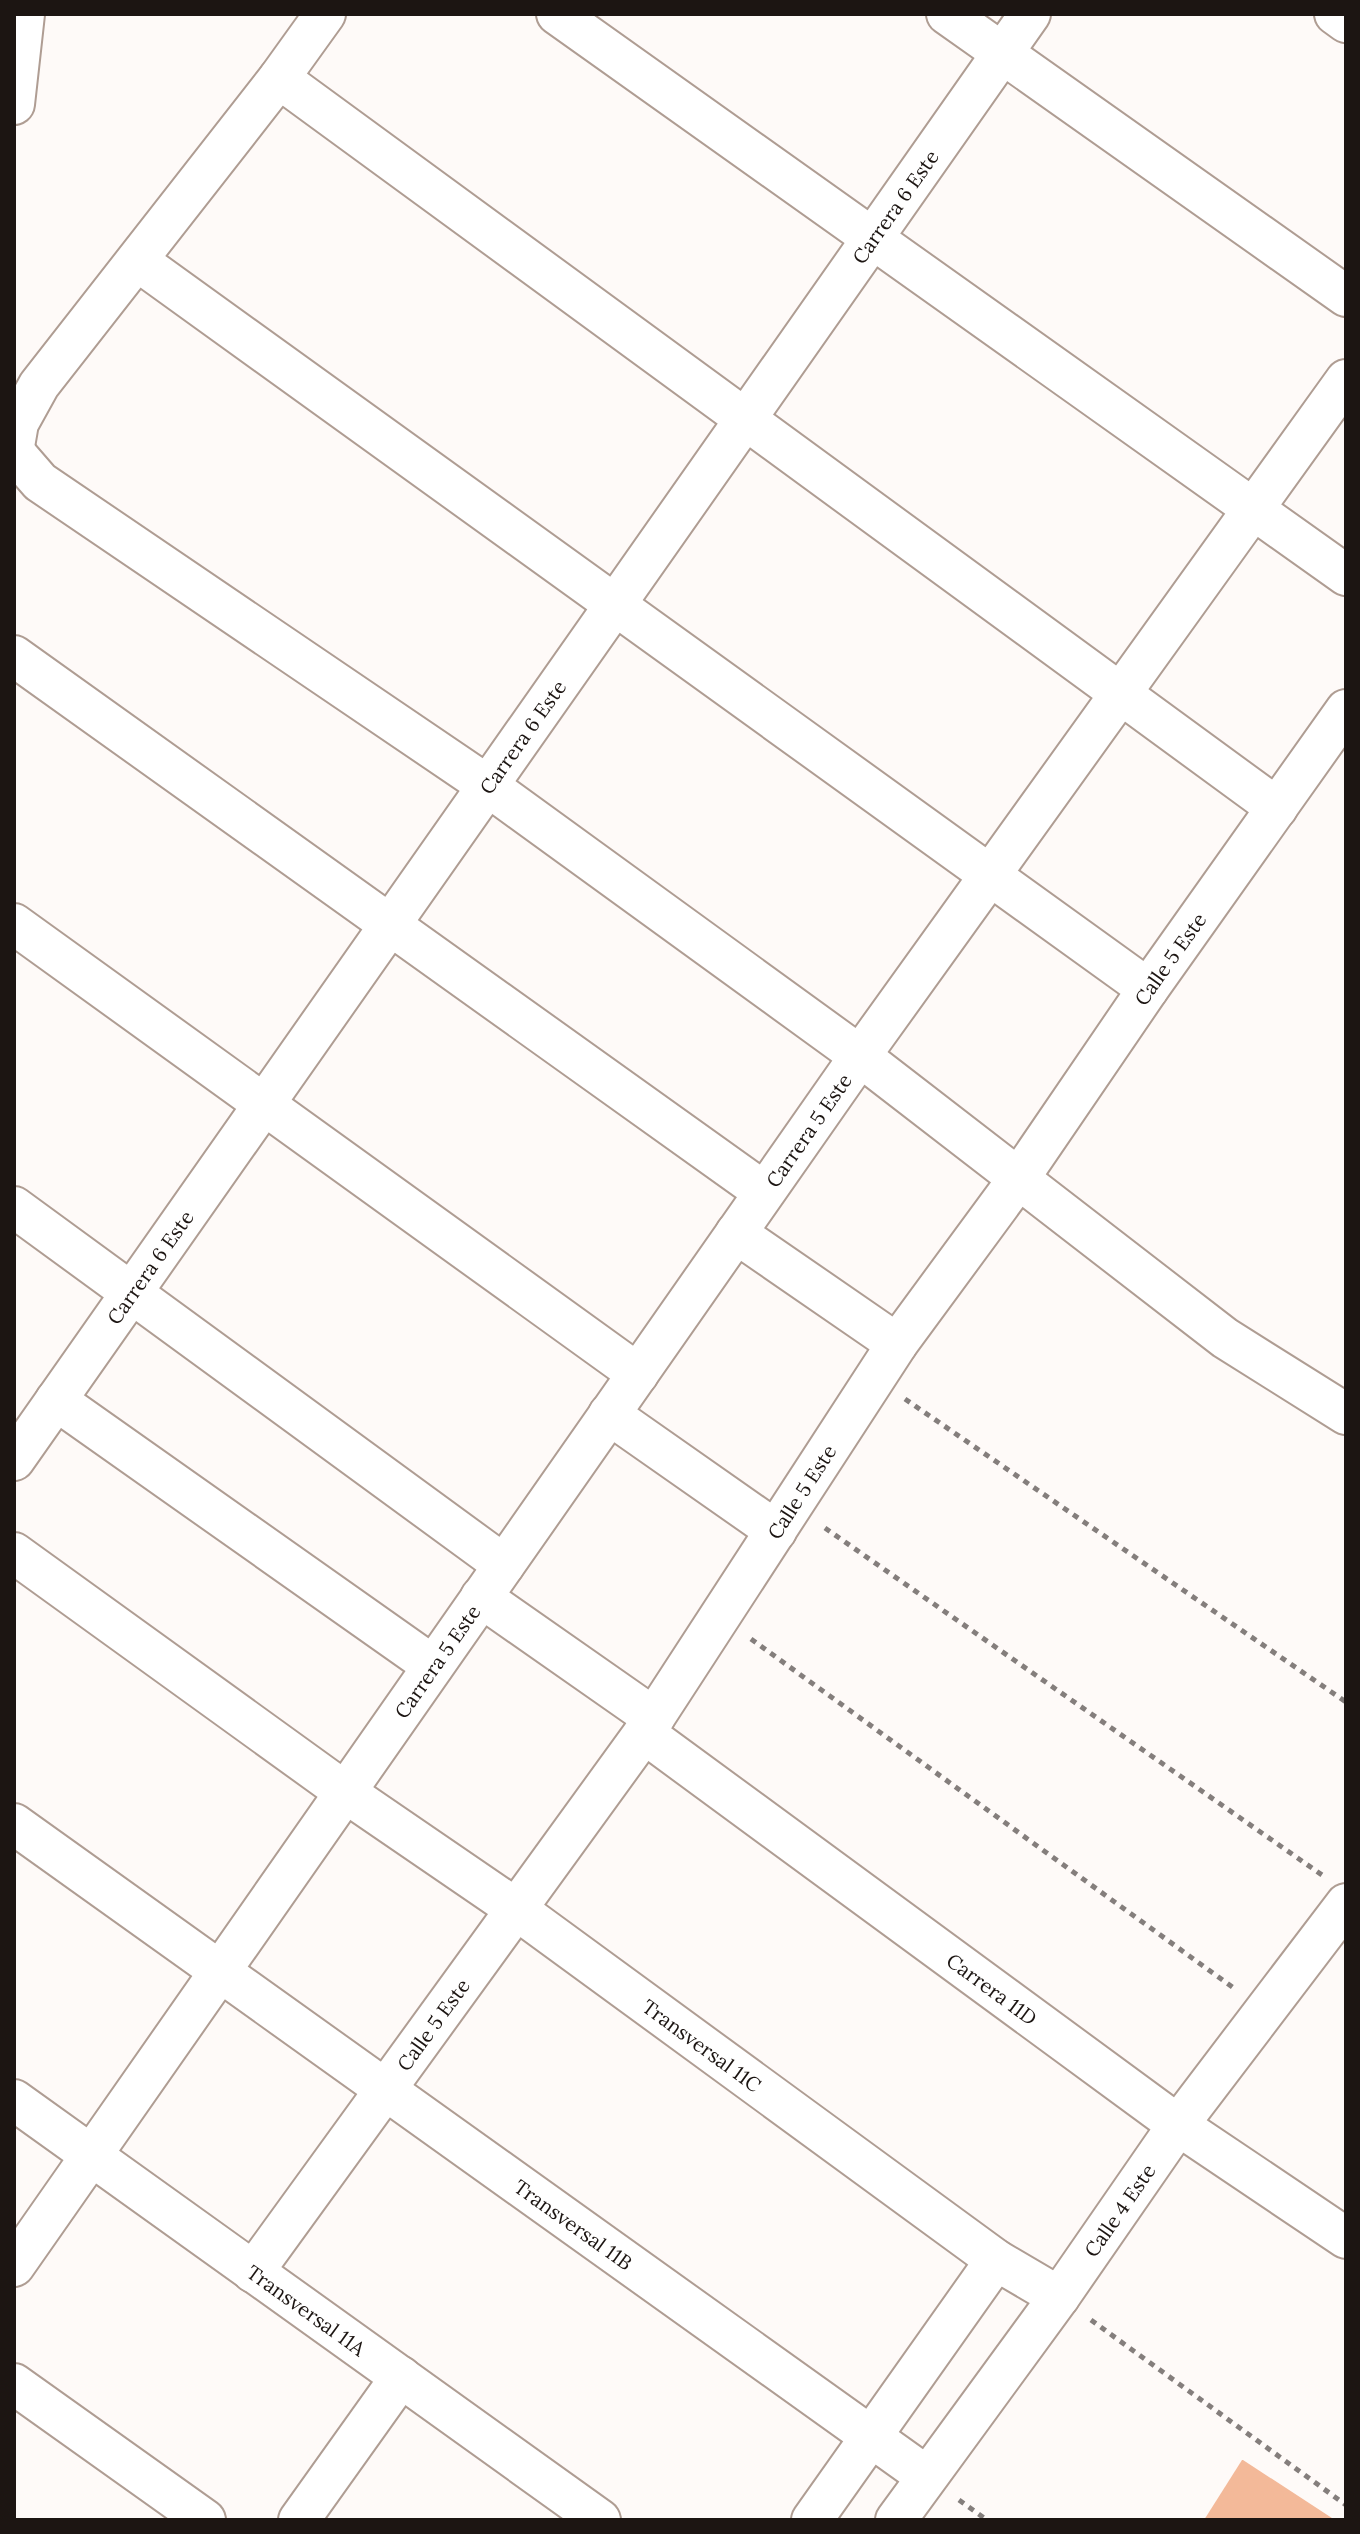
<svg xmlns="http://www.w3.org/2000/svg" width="1360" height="2534" viewBox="0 0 1360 2534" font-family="Lora,serif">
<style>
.green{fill:#f3b999}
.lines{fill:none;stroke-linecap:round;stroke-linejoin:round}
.minor-casing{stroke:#af9d93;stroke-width:44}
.path{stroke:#847e7c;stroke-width:5;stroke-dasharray:6 6;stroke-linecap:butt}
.minor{stroke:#fff;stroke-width:40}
.labels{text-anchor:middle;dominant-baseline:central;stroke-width:7;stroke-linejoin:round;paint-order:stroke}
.street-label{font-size:20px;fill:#1c1512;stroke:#fefaf8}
</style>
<rect width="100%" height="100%" fill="#fefaf8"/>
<path class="green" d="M 1242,2460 L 1243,2460 L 1335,2520 L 1204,2520 Z"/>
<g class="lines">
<defs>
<g id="minor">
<path d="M 557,14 L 1346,575"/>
<path d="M 947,14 L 1346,296"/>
<path d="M 1335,14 L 1346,22"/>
<path d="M 279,78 L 1277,808"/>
<path d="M 14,104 L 24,14"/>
<path d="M 138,261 L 1148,989"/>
<path d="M 14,446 L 18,423 L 39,385 L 279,78 L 325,14"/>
<path d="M 14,452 L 40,482 L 488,786 L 860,1056 L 1225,1338 L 1346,1414"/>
<path d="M 14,656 L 764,1192"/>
<path d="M 14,924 L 638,1374"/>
<path d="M 14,1207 L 504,1565"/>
<path d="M 736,1233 L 897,1344"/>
<path d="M 56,1400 L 433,1666"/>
<path d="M 609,1414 L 776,1531"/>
<path id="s1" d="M 14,1460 L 1030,14"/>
<path id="s2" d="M 14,1553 L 345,1792 L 516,1909 L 996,2260 L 1059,2297"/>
<path d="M 481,1597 L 654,1718"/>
<path id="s3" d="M 644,1733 L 1178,2125 L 1346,2238"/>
<path id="s4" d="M 14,1824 L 926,2476"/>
<path id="s5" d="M 14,2100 L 600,2520"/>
<path id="s6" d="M 14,2266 L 860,1056 L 1346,380"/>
<path id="s7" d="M 253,2272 L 644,1733 L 897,1344 L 1019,1178 L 1148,989 L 1346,710"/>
<path d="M 14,2384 L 205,2520"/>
<path d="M 299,2520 L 401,2377"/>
<path d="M 812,2520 L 996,2260"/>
<path id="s8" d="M 896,2520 L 1059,2297 L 1178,2125 L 1346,1904"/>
</g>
</defs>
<use href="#minor" class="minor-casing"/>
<path class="path" d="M 905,1399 L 1346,1702
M 825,1528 L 1322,1875
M 751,1639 L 1235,1989
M 1091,2320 L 1346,2505
M 959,2500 L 987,2520"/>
<use href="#minor" class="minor"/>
</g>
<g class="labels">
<g class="street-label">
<text stroke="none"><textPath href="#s1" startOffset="1532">Carrera 6 Este</textPath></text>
<text stroke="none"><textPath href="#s1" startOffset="884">Carrera 6 Este</textPath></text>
<text stroke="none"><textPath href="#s7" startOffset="1602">Calle 5 Este</textPath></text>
<text stroke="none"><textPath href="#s6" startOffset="1386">Carrera 5 Este</textPath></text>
<text stroke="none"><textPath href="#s1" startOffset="236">Carrera 6 Este</textPath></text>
<text stroke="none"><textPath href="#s7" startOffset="954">Calle 5 Este</textPath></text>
<text stroke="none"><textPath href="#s6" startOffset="738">Carrera 5 Este</textPath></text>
<text stroke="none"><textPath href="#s3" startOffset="432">Carrera 11D</textPath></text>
<text stroke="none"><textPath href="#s7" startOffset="306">Calle 5 Este</textPath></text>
<text stroke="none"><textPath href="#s2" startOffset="846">Transversal 11C</textPath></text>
<text stroke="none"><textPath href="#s8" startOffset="382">Calle 4 Este</textPath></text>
<text stroke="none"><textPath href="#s4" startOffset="688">Transversal 11B</textPath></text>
<text stroke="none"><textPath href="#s5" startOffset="360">Transversal 11A</textPath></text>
</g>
</g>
<rect width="1360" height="2534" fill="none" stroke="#1c1512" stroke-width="32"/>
</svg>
